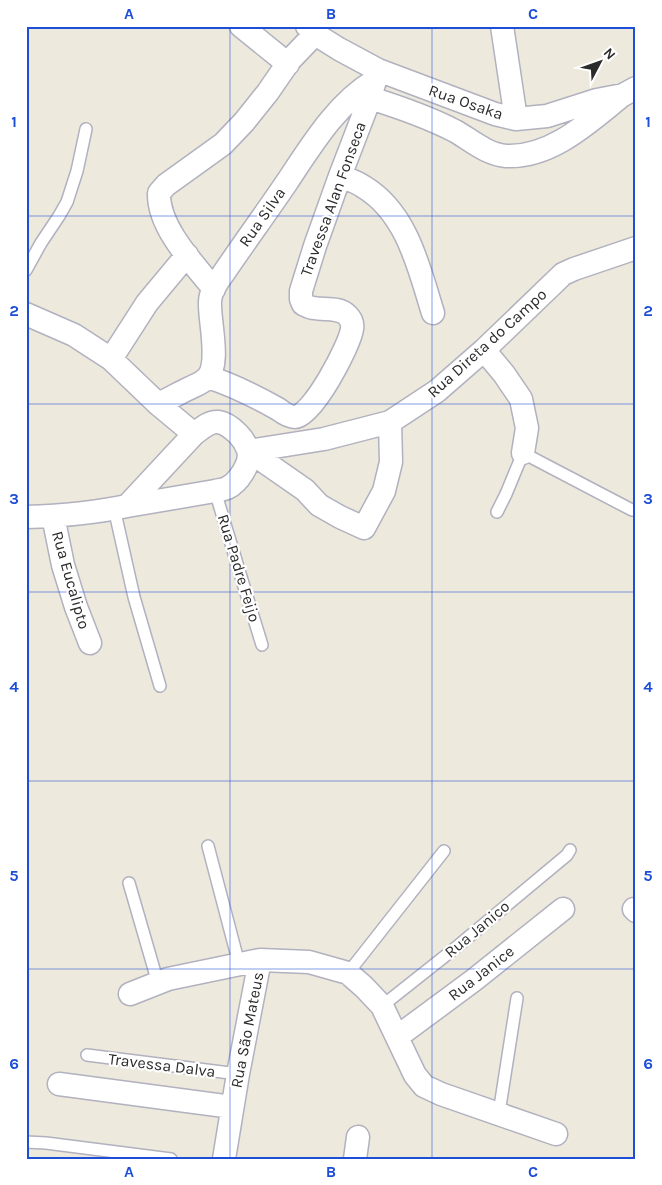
<svg xmlns="http://www.w3.org/2000/svg" width="662" height="1185" viewBox="0 0 662 1185" font-family="Karla,sans-serif">
<style>
.lines{fill:none;stroke-linecap:round;stroke-linejoin:round}
.service-casing{stroke:#b1b1bf;stroke-width:14}
.minor-casing{stroke:#b1b1bf;stroke-width:25}
.service{stroke:#fff;stroke-width:11}
.minor{stroke:#fff;stroke-width:22}
.grid{fill:none;stroke:#1d4ed8;stroke-width:1;stroke-opacity:0.55}
.labels{text-anchor:middle;dominant-baseline:central;stroke-width:4.5;stroke-linejoin:round;paint-order:stroke}
.street-label{font-size:16px;fill:#2b2b2b;stroke:#fff}
.neatline{fill:none;stroke:#1d4ed8;stroke-width:2}
.grid-label{font-size:16px;text-anchor:middle;font-weight:bold;fill:#1d4ed8}
</style>
<rect width="100%" height="100%" fill="#ede9dd"/>
<g class="lines">
<defs>
<path id="service" d="M 26,270 L 41,243 L 59,216 L 67,202 L 77,171 L 86,129
M 215,491 L 242,580 L 262,645
M 114,508 L 134,597 L 160,686
M 497,512 L 506,494 L 523,453 L 632,510
M 208,846 L 239,964
M 129,883 L 158,983
M 348,973 L 444,851
M 382,1006 L 459,945 L 567,855 L 570,850
M 87,1055 L 238,1074
M 499,1113 L 517,998
M 26,1142 L 46,1143 L 171,1159"/>
<path id="minor" d="M 241,26 L 288,64
M 307,26 L 315,34 L 339,49 L 378,70 L 495,114 L 516,119 L 547,116 L 597,100 L 623,95 L 636,88
M 502,26 L 516,119
M 370,98 C 399,107 428,117 455,131 C 471,140 486,154 506,156 C 550,158 587,124 619,98
M 340,176 C 348,179 357,182 364,187 C 407,213 419,268 433,313
M 214,289 C 193,263 158,227 159,193 L 166,185 L 223,144 L 244,122 L 268,92 L 290,60 L 315,34
M 26,314 L 74,335 L 111,359 L 158,404 L 194,434 L 127,506 C 94,513 60,516 26,517
M 484,350 L 504,374 L 521,399 L 527,428 L 523,453
M 111,359 L 147,303 L 187,255
M 208,377 C 233,385 255,396 278,409 C 282,412 289,417 295,417 C 312,417 350,345 352,329 C 353,324 351,319 347,315 C 339,307 325,310 314,308 C 310,308 307,306 303,304 L 301,299 L 301,291 L 315,246 L 340,176 L 370,98 L 378,70
M 158,404 C 169,399 179,393 190,388 C 196,385 202,383 207,378 C 221,364 209,321 210,302 C 210,292 217,282 223,274 C 244,243 266,213 287,182 C 311,146 337,103 374,81
M 249,451 L 324,439 L 390,422 L 437,391 L 484,350 L 563,274 L 574,269 L 636,248
M 249,451 L 305,490 L 319,505 L 340,517 L 364,528 L 384,491 L 391,462 L 390,422
M 127,506 L 215,491 C 219,490 223,490 227,488 C 238,483 252,463 248,450 C 246,444 242,438 238,434 C 232,428 226,423 218,422 C 209,421 201,429 194,434
M 53,516 L 63,565 L 76,607 L 90,643
M 634,909 L 636,911
M 130,994 L 168,979 L 260,960
M 397,1037 L 474,980 L 563,909
M 59,1084 L 232,1107
M 224,1159 L 238,1074 L 260,960 L 309,962 L 348,973 L 364,987 L 382,1006 L 415,1075 L 424,1086 L 441,1094 L 556,1134
M 355,1159 L 358,1137"/>
</defs>
<use href="#service" class="service-casing"/>
<use href="#minor" class="minor-casing"/>
<use href="#service" class="service"/>
<use href="#minor" class="minor"/>
</g>
<path class="grid" d="M 230,26 L 230,1159M 432,26 L 432,1159M 26,216 L 636,216M 26,404 L 636,404M 26,592 L 636,592M 26,781 L 636,781M 26,969 L 636,969"/>
<g class="labels">
<g class="street-label">
<text transform="translate(466 102) rotate(19)">Rua Osaka</text>
<text transform="translate(333 199) rotate(-70)">Travessa Alan Fonseca</text>
<text transform="translate(262 217) rotate(-55)">Rua Silva</text>
<text transform="translate(487 343) rotate(-42)">Rua Direta do Campo</text>
<text transform="translate(239 568) rotate(73)">Rua Padre Feijo</text>
<text transform="translate(71 580) rotate(74)">Rua Eucalipto</text>
<text transform="translate(477 929) rotate(-40)">Rua Janico</text>
<text transform="translate(481 973) rotate(-38)">Rua Janice</text>
<text transform="translate(247 1030) rotate(-79)">Rua São Mateus</text>
<text transform="translate(162 1065) rotate(7)">Travessa Dalva</text>
</g>
</g>
<rect width="662" height="1185" fill="none" stroke="#ffffff" stroke-width="55"/>
<g transform="translate(600 62) rotate(49)" stroke="#ffffff" stroke-width="4" paint-order="stroke">
<path d="M0-4L9 19L0 12L-9 19Z" fill="#2b2b2b"/>
<text y="-8" font-size="14" font-weight="bold" text-anchor="middle" fill="#2b2b2b">N</text>
</g>
<rect x="28" y="28" width="606" height="1130" class="neatline"/>
<g class="grid-label">
<text x="129" y="19">A</text>
<text x="331" y="19">B</text>
<text x="533" y="19">C</text>
<text x="14" y="127">1</text>
<text x="648" y="127">1</text>
<text x="14" y="316">2</text>
<text x="648" y="316">2</text>
<text x="14" y="504">3</text>
<text x="648" y="504">3</text>
<text x="14" y="692">4</text>
<text x="648" y="692">4</text>
<text x="14" y="881">5</text>
<text x="648" y="881">5</text>
<text x="14" y="1069">6</text>
<text x="648" y="1069">6</text>
<text x="129" y="1177">A</text>
<text x="331" y="1177">B</text>
<text x="533" y="1177">C</text>
</g>
</svg>
